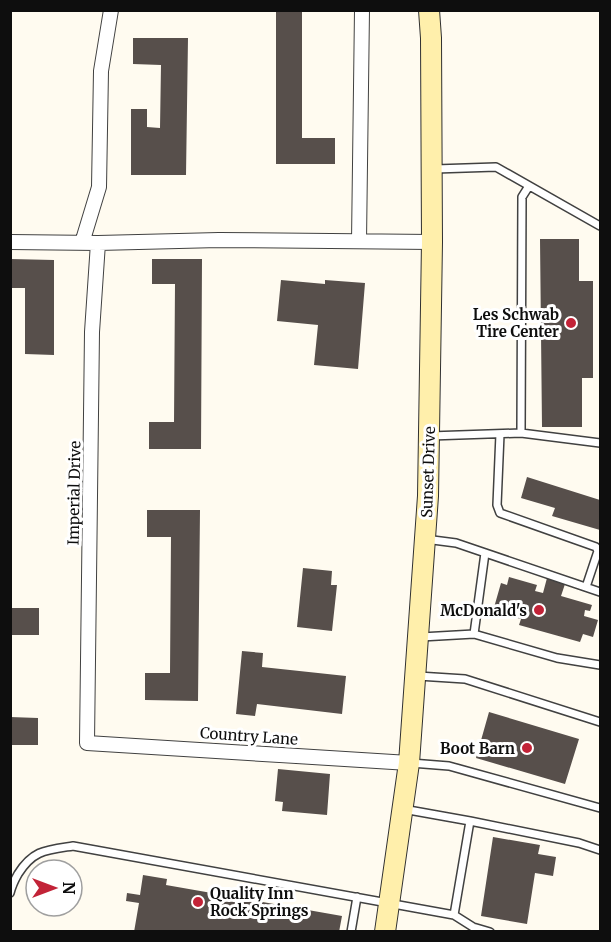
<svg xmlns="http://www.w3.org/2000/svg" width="611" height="942" viewBox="0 0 611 942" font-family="Merriweather,serif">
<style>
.building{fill:#574f4b}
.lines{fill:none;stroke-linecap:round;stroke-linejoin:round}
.lane-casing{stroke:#414141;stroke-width:10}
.street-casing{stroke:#414141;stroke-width:16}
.secondary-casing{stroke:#303030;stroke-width:22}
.lane{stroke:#fff;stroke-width:7}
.street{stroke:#fff;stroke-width:14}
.secondary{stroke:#ffefab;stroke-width:20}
.poi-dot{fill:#c22337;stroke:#fff;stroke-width:2}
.labels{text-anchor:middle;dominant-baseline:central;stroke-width:6;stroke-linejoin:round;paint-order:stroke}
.poi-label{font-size:15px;font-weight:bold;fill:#0e0e0e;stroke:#fff;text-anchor:end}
.street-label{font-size:15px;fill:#0e0e0e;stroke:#fff}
</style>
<rect width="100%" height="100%" fill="#fffbf0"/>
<path class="building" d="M 276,10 L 302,10 L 302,138 L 335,138 L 335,164 L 276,164 Z
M 133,38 L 188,38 L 186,175 L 131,175 L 131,109 L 147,109 L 147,127 L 160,128 L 161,65 L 133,64 Z
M 540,239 L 579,239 L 579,281 L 593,281 L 593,378 L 582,378 L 582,427 L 542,427 Z
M 10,259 L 54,260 L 54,355 L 25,354 L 25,288 L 10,288 Z
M 152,259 L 202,259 L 201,449 L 149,449 L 149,422 L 174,422 L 175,284 L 152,284 Z
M 281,280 L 325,284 L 325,280 L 365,283 L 358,369 L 314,365 L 318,325 L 277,321 Z
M 527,477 L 600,500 L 600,530 L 552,516 L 555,508 L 521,498 Z
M 147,510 L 200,510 L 198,701 L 145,700 L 145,673 L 170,673 L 171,537 L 147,537 Z
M 303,568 L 332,571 L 331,585 L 337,585 L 332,631 L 297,627 Z
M 509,577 L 537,585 L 535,591 L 543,593 L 547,578 L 565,584 L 561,596 L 592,605 L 590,611 L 585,610 L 584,616 L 598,620 L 593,637 L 583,634 L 580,642 L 519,625 L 521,619 L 493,611 L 501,583 L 507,585 Z
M 10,608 L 39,608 L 39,635 L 10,635 Z
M 242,651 L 263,653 L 262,667 L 346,676 L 342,714 L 257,704 L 255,716 L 236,714 Z
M 489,712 L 579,739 L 565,784 L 476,758 Z
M 10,717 L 38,718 L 38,745 L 10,745 Z
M 278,769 L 330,774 L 327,815 L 282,811 L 283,802 L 275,801 Z
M 493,837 L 540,845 L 538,854 L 556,857 L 553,876 L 535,873 L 527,924 L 481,916 Z
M 143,875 L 167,879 L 166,885 L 342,916 L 339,932 L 134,932 L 139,903 L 126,901 L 127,893 L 140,895 Z"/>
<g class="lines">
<defs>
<path id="lane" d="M 435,169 L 496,167 L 600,226
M 521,433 L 522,197 L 529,186
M 500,434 L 497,505 L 500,513 L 596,547 L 598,551 L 586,587
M 430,436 L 521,433 L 600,443
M 425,539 L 456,543 L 600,592
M 474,634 L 485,553
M 421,637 L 474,634 L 557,658 L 600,665
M 418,676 L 465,679 L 600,722
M 411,763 L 449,766 L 600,808
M 470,821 L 579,843 L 600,850
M 10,893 C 12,885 14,881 18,874 C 33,850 46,850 73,846 L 454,915 L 470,821 L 403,809
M 454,915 L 473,927 L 490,932
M 351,932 L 357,897"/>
<path id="street" d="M 359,241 L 362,10
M 10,242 L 98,243 L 219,240 L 432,242
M 82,243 L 99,187 L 101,71 L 111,10
M 98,243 L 92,332 L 87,743 L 409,763"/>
<path id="secondary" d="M 385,932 L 409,763 L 428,496 L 432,242 L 431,38 L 429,10"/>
</defs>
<use href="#lane" class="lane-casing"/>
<use href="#street" class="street-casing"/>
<use href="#secondary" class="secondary-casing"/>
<use href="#lane" class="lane"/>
<use href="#street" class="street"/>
<use href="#secondary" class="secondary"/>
</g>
<g class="poi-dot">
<circle cx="571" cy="323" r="6"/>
<circle cx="539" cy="610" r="6"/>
<circle cx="527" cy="748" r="6"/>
<circle cx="198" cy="902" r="6"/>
</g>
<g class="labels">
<g class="poi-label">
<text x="559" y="314">Les Schwab<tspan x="559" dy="17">Tire Center</tspan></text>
<text x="527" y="610">McDonald's</text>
<text x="515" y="748">Boot Barn</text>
<text x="210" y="893" text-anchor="start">Quality Inn<tspan x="210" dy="17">Rock Springs</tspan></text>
</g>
<g class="street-label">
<text transform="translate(428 472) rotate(-88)">Sunset Drive</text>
<text transform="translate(74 493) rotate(-89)">Imperial Drive</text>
<text transform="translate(249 736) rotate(4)">Country Lane</text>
</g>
</g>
<rect width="611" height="942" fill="none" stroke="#0e0e0e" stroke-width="24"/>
<g transform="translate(54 888) rotate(90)"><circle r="28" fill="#ffffff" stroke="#9f9f9f" stroke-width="1.5"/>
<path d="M0-4.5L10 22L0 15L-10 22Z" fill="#c22337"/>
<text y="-9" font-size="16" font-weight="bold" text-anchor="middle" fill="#0e0e0e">N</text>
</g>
</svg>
